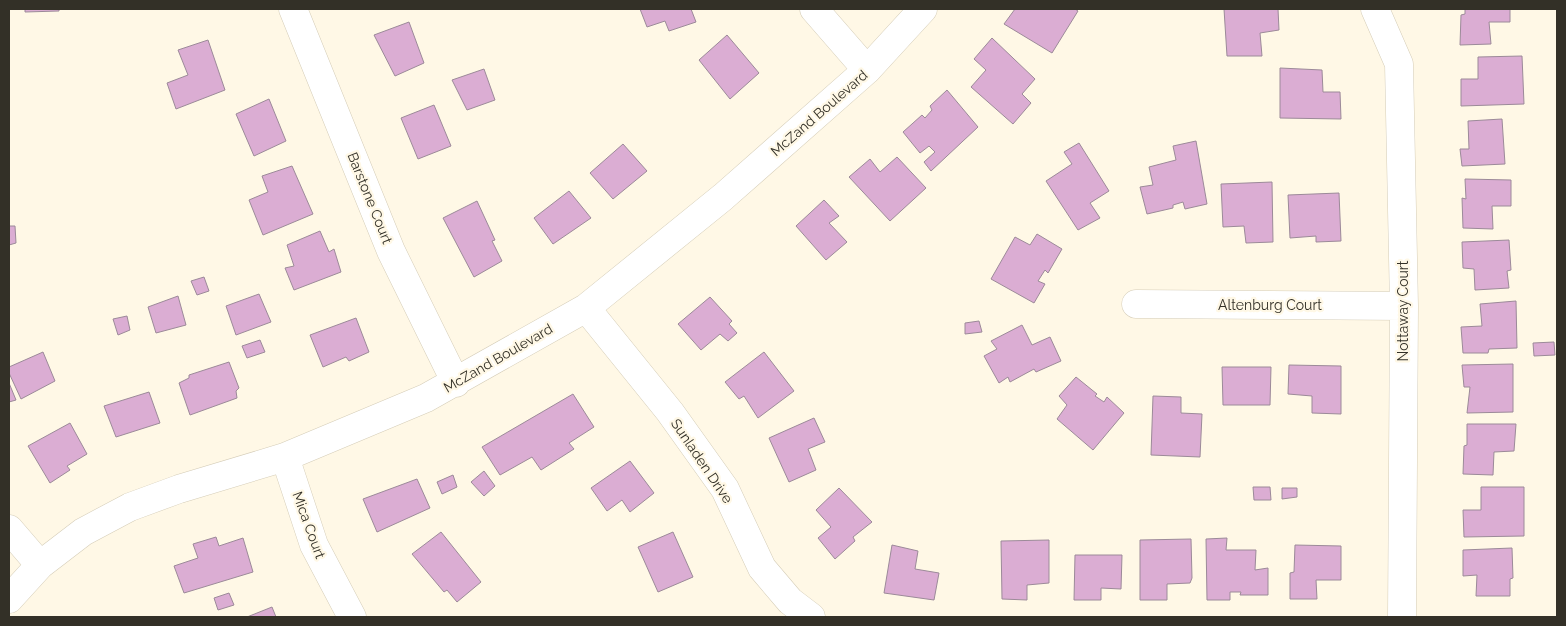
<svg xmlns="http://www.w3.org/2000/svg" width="1566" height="626" viewBox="0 0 1566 626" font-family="Raleway,sans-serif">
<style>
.building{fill:#dbadd3;stroke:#9c8a99}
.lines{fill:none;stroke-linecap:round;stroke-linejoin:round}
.minor-casing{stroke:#d5cdb8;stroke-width:29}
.minor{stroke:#fff;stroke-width:28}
.labels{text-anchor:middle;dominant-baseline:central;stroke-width:4.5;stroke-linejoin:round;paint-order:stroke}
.street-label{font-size:14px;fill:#333027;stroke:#fff8e6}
</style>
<rect width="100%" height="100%" fill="#fff8e6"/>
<path class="building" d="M 25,9 L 59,9 L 59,11 L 25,12 Z
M 640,9 L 691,9 L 696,22 L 669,31 L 665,21 L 647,27 Z
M 1015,9 L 1075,9 L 1078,11 L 1052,53 L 1004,24 Z
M 1224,9 L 1278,9 L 1279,30 L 1260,33 L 1262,56 L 1227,56 Z
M 1465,9 L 1510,9 L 1510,22 L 1489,22 L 1491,44 L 1460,45 L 1461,15 L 1465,14 Z
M 409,22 L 424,63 L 395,76 L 374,35 Z
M 727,35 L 759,73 L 730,99 L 699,60 Z
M 992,38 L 1035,79 L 1022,94 L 1031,103 L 1013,124 L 971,87 L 986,70 L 974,59 Z
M 208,40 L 225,90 L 176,109 L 167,83 L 188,75 L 178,50 Z
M 1522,56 L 1524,104 L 1461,106 L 1461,79 L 1478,79 L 1478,57 Z
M 1280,68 L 1322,70 L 1323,92 L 1340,92 L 1341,119 L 1280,118 Z
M 484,69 L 495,100 L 467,110 L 452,80 Z
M 947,90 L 978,127 L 931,171 L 924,162 L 935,152 L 929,146 L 920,153 L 903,132 L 922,115 L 925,118 L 932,110 L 930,106 Z
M 269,99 L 286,141 L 254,156 L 236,114 Z
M 434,105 L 451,146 L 418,159 L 401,118 Z
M 1502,119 L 1505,164 L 1462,166 L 1460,149 L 1469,149 L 1468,121 Z
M 1196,141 L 1207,204 L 1185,209 L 1183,202 L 1173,205 L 1173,208 L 1147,214 L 1140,187 L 1153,185 L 1149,167 L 1176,160 L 1173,146 Z
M 1079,143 L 1109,191 L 1090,203 L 1100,218 L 1078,230 L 1046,181 L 1072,164 L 1064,152 Z
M 623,144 L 647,171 L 613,199 L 590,173 Z
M 897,157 L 926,188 L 890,221 L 849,177 L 870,159 L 880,172 Z
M 292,166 L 313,214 L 263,235 L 249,200 L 268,192 L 262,176 Z
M 1465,179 L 1511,180 L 1511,206 L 1492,206 L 1493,229 L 1463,228 L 1462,198 L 1466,199 Z
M 1272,182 L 1273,242 L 1246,243 L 1244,226 L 1223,227 L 1221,184 Z
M 569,191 L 591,218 L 553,244 L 534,218 Z
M 1339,193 L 1341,241 L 1316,242 L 1316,236 L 1290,238 L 1288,195 Z
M 824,200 L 839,216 L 829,223 L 847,242 L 826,260 L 796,226 Z
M 477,201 L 495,240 L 492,241 L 502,261 L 474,277 L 443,218 Z
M 9,226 L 15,226 L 16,243 L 9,245 Z
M 320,231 L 329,252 L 334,249 L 341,272 L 294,290 L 285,268 L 294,266 L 287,245 Z
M 1037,234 L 1062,249 L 1048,273 L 1045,270 L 1038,281 L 1045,284 L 1034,303 L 991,279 L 1015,237 L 1030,245 Z
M 1509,240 L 1511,270 L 1507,271 L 1509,288 L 1475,290 L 1474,269 L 1463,268 L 1462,242 Z
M 204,277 L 209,291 L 197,295 L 191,281 Z
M 259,294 L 271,322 L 236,335 L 226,306 Z
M 178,296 L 186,325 L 156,333 L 148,307 Z
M 710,297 L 732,321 L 729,324 L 737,333 L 728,341 L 720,334 L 701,350 L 678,324 Z
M 1516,301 L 1517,348 L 1489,349 L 1488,353 L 1463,353 L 1461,327 L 1482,326 L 1480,304 Z
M 127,316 L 130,330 L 118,335 L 113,319 Z
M 356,318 L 369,352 L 349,361 L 346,357 L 323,367 L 310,335 Z
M 979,321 L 982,332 L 965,334 L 965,323 Z
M 1022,325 L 1032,345 L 1050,337 L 1061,361 L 1036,372 L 1034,369 L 1010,382 L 1008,377 L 999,383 L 984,356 L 997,349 L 991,341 Z
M 260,340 L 265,352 L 247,358 L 242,346 Z
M 1554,342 L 1555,355 L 1534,356 L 1533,343 Z
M 43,352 L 55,381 L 21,399 L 9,373 L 9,367 Z
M 764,352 L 794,391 L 758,418 L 744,396 L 739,399 L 725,382 Z
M 229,362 L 239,388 L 236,391 L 237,398 L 190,415 L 179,383 L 189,378 L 189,375 Z
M 1513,364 L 1513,412 L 1467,413 L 1470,387 L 1464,387 L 1462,365 Z
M 1289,365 L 1341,366 L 1341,414 L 1312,413 L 1312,396 L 1288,394 Z
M 1222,367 L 1271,367 L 1270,405 L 1223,405 Z
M 1076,377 L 1097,394 L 1095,396 L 1104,402 L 1107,397 L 1124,413 L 1093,450 L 1057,419 L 1067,405 L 1059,396 Z
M 9,383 L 16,400 L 9,402 Z
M 149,392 L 160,423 L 116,437 L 104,406 Z
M 573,394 L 594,427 L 569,443 L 574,449 L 541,470 L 532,457 L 500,475 L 482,447 Z
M 1153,396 L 1181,397 L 1181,413 L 1202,414 L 1200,457 L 1151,455 Z
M 814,418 L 825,442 L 808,449 L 816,470 L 789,482 L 769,438 Z
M 70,423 L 87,454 L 67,466 L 70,470 L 50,483 L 28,446 Z
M 1467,424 L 1516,424 L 1514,451 L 1494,452 L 1493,475 L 1463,474 L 1464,446 L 1467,445 Z
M 630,461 L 654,493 L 630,512 L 622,500 L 607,511 L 591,488 Z
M 484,471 L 495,486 L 484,496 L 471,482 Z
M 453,475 L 457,487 L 442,494 L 437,482 Z
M 417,479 L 430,508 L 377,532 L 363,499 Z
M 1253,487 L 1270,487 L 1271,500 L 1254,500 Z
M 1481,487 L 1524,487 L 1524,536 L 1464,537 L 1463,510 L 1481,510 Z
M 839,488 L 872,522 L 853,537 L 855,541 L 835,559 L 818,538 L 831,527 L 816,510 Z
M 1282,488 L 1297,488 L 1297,497 L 1282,499 Z
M 441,532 L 481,582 L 457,602 L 447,590 L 444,592 L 412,554 Z
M 673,532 L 693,577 L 658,592 L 638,547 Z
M 216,537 L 219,546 L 243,538 L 253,572 L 184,593 L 174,566 L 198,558 L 193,544 Z
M 1227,538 L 1226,550 L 1256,550 L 1255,570 L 1268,568 L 1268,595 L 1240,595 L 1241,592 L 1230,592 L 1230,600 L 1207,600 L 1206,539 Z
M 1191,539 L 1192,578 L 1190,583 L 1167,584 L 1167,600 L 1140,600 L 1140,540 Z
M 1049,540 L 1049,583 L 1027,585 L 1027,600 L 1002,599 L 1001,541 Z
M 892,545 L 918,551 L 915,569 L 939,573 L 934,600 L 884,593 Z
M 1295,545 L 1341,546 L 1341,580 L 1316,580 L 1317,599 L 1290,599 L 1290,573 L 1294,572 Z
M 1512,548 L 1513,578 L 1510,579 L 1510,596 L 1476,596 L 1477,575 L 1463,576 L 1463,550 Z
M 1075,555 L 1122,555 L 1121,589 L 1101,588 L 1101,600 L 1074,600 Z
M 229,593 L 234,605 L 218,610 L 214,598 Z
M 272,607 L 276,617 L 247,617 Z"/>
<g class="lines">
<defs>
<path id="minor" d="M 293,9 L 391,251 L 456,383
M 814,9 L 867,70
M 1375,9 L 1399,64 L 1404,306 L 1402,617
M 1136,304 L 1404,306
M 586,308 L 670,412 L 725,489 L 762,568 L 790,601 L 811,617
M 285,457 L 314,545 L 352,617
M 9,529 L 40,565
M 9,599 L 40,565 L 83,532 L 130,507 L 179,489 L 285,457 L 426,398 L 586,308 L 723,197 L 867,70 L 923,9"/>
</defs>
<use href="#minor" class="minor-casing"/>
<use href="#minor" class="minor"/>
</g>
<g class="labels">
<g class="street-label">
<text transform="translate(819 113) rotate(-41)">McZand Boulevard</text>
<text transform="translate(370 198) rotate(68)">Barstone Court</text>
<text x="1270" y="305">Altenburg Court</text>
<text transform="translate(1403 311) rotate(-90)">Nottaway Court</text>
<text transform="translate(498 358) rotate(-30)">McZand Boulevard</text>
<text transform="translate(702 461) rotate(56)">Sunladen Drive</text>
<text transform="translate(309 525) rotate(70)">Mica Court</text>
</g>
</g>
<rect width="1566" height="626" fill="none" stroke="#333027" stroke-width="20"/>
</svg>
